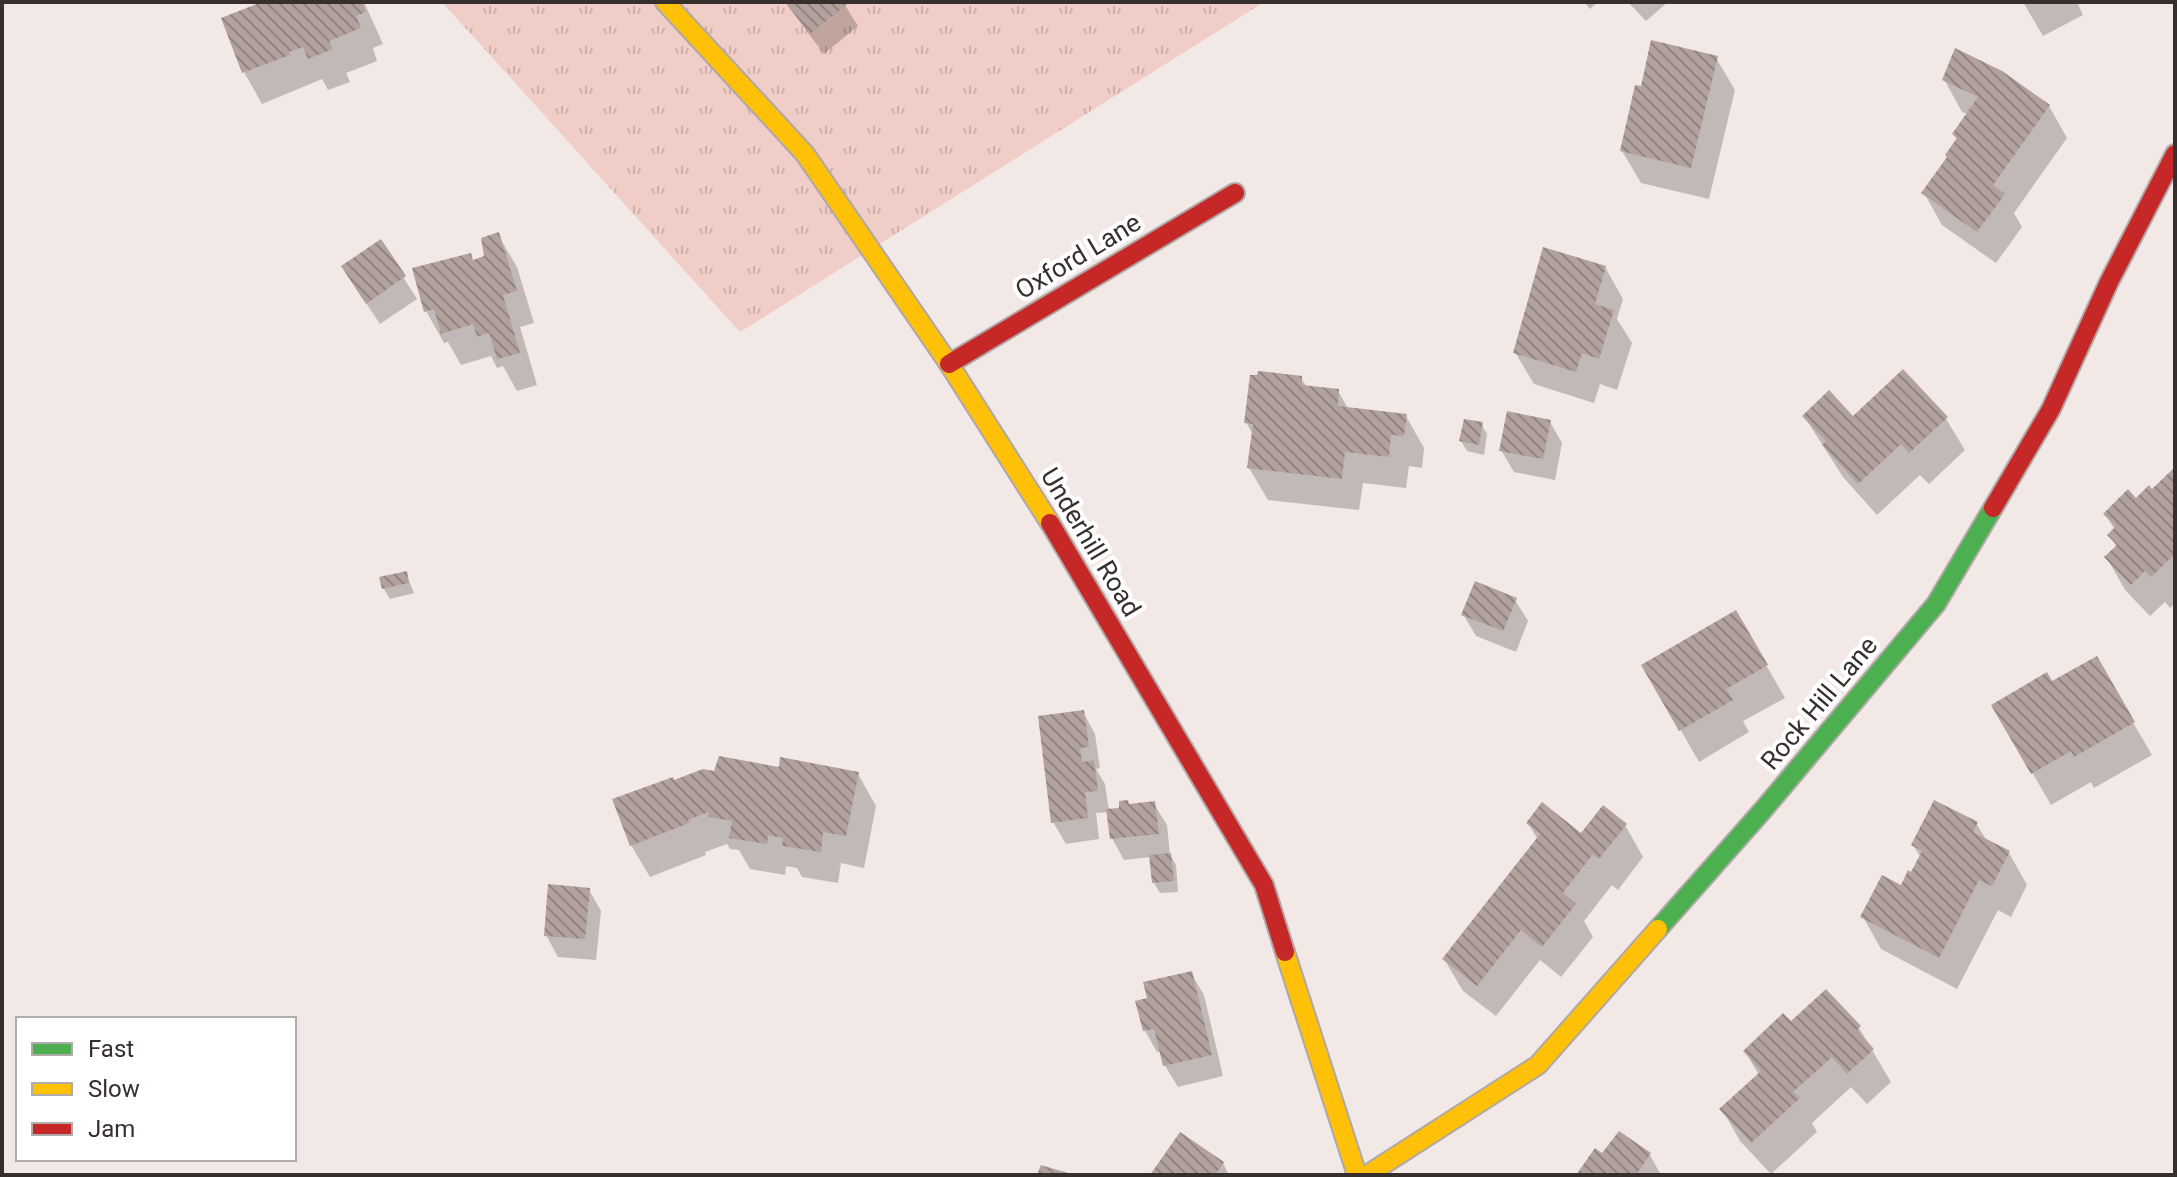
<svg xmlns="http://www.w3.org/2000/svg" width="2177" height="1177" viewBox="0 0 2177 1177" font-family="Roboto,sans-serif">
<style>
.grass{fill:url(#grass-tufts)}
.shadow{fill:#0003}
.building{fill:url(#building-back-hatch)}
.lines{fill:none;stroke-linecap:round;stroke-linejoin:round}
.fast-casing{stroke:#afa8a6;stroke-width:22}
.slow-casing{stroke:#afa8a6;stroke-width:22}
.jam-casing{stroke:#afa8a6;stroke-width:22}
.fast{stroke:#4caf50;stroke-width:18}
.slow{stroke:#ffc107;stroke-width:18}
.jam{stroke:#c62828;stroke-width:18}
.labels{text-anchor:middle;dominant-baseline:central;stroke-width:8;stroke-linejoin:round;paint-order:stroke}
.street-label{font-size:26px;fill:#362f2e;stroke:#fff}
</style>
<defs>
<pattern id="grass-tufts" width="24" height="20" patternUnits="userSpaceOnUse" patternTransform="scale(2)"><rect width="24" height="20" fill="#f0cdc6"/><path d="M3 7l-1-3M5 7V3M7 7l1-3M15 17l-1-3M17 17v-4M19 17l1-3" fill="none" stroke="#ceb0aa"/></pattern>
<pattern id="building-back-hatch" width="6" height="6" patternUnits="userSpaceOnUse" patternTransform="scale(2)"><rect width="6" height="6" fill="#b3a19d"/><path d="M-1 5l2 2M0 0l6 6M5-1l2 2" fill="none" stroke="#928480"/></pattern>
</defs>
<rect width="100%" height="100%" fill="#f2e8e6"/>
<path class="grass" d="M 442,2 L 1264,2 L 740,332 Z"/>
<path class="shadow" d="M 268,2 L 364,2 L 383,44 L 373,48 L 377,61 L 346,73 L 350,82 L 328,90 L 322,79 L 262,104 L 244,72 Z
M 785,2 L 843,2 L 858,26 L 824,54 Z
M 1584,2 L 1598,2 L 1590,9 Z
M 1628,2 L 1668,2 L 1646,21 Z
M 2023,2 L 2077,2 L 2083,15 L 2043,36 Z
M 1716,58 L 1735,90 L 1709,199 L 1641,183 L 1622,151 L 1642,88 Z
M 1944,79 L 2049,106 L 2067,138 L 2014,213 L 2022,227 L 1996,263 L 1942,225 L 1924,193 L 1958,141 L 1954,135 L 1968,114 L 1962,112 Z
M 498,235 L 517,267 L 534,323 L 520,327 L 537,385 L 517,391 L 503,366 L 497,368 L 491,356 L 461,365 L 448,342 L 444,343 L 426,311 L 487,258 Z
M 381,242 L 417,299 L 380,324 L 356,288 Z
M 1605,267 L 1623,299 L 1617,319 L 1632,343 L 1617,390 L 1600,384 L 1594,403 L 1534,384 L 1515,352 Z
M 1301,378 L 1307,387 L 1338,391 L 1349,410 L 1406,416 L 1424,448 L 1422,468 L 1409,466 L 1406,488 L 1363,483 L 1359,510 L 1268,500 L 1249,468 L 1253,435 L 1246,422 Z
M 1804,416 L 1946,419 L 1965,450 L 1929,484 L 1920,475 L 1877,515 L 1843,477 Z
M 1550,422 L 1562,443 L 1555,480 L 1514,472 L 1501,450 Z
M 1481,424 L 1487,434 L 1484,455 L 1467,451 L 1461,441 Z
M 2175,469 L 2175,603 L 2170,608 L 2165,602 L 2150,616 L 2125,590 L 2107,558 L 2117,548 L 2110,535 L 2115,530 L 2105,514 L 2152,492 Z
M 406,573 L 414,593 L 390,599 L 384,589 Z
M 1515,600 L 1528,621 L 1516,652 L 1476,636 L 1463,614 Z
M 1736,613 L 1785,698 L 1743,721 L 1749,732 L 1699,762 L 1644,666 Z
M 2096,659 L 2152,755 L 2094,788 L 2091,782 L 2051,805 L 1993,705 L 2052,684 Z
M 1083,712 L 1095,734 L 1100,768 L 1096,769 L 1105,784 L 1109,811 L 1154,804 L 1167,825 L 1170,855 L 1176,865 L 1178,892 L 1160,893 L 1154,883 L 1151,857 L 1124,860 L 1112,838 L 1109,812 L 1096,813 L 1099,839 L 1066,844 L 1053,822 Z
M 780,769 L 858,774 L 876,806 L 864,868 L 841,863 L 838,883 L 802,877 L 797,868 L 786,866 L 785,875 L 750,869 L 739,850 L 730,849 L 727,844 L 705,852 L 706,855 L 650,877 L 631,845 L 673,782 Z
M 1528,823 L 1581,836 L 1625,825 L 1643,857 L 1618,890 L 1612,885 L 1584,921 L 1593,937 L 1561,977 L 1540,960 L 1496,1016 L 1463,991 L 1444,959 L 1538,840 Z
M 1976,823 L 1987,841 L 2009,853 L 2027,885 L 2011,917 L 1998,910 L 1957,989 L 1881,949 L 1863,917 L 1901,887 L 1912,875 L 1921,858 L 1913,845 Z
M 589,890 L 601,911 L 596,960 L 558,957 L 546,935 Z
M 1191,973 L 1204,995 L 1223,1076 L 1178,1087 L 1165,1066 L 1162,1051 L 1157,1052 L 1145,1031 L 1149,999 Z
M 1791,1024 L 1859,1028 L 1891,1082 L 1867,1104 L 1851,1087 L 1812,1123 L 1817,1132 L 1771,1174 L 1740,1141 L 1722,1109 L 1759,1075 L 1745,1051 Z
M 1650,1155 L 1661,1175 L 1578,1175 Z
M 1223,1163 L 1229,1175 L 1153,1175 Z"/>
<path class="building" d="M 262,2 L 362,2 L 366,12 L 356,16 L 361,28 L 329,41 L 333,49 L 308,59 L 303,47 L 289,52 L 290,55 L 242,73 L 221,18 Z
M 785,2 L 846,2 L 847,4 L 810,34 Z
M 1651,40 L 1718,56 L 1691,168 L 1620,151 L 1635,85 L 1641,86 Z
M 1955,48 L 2002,71 L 2050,105 L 1993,185 L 2005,194 L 1977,232 L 1921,193 L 1947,157 L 1945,155 L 1957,138 L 1952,134 L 1978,97 L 1942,80 Z
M 499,232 L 517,291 L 503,295 L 520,353 L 497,359 L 489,333 L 477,337 L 473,324 L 441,334 L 434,309 L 424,312 L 412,268 L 471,253 L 473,260 L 484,256 L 481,238 Z
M 381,239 L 406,276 L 366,304 L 341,266 Z
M 1543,247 L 1606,266 L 1595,304 L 1614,310 L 1599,359 L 1582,353 L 1576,372 L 1513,353 Z
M 1903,369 L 1948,417 L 1909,453 L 1901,444 L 1858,484 L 1822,445 L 1826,441 L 1802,416 L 1829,390 L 1853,416 Z
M 1258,371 L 1302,376 L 1302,385 L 1339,389 L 1338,406 L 1407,414 L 1404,436 L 1391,435 L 1389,457 L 1345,452 L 1342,479 L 1247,468 L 1253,424 L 1244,423 L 1250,375 L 1257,375 Z
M 1507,411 L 1551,420 L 1543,459 L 1499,451 Z
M 1464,419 L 1483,422 L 1479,445 L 1459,441 Z
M 2175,467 L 2175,554 L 2151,577 L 2145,571 L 2131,585 L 2104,557 L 2117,545 L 2107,535 L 2116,526 L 2103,514 L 2128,489 L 2136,498 L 2149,485 L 2152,489 Z
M 407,571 L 409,583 L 382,589 L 379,577 Z
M 1475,581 L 1517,598 L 1503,631 L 1461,615 Z
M 1736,610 L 1768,665 L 1726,689 L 1733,700 L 1679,731 L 1641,665 Z
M 2097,656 L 2135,722 L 2074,757 L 2071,751 L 2031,774 L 1991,705 L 2047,672 L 2052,681 Z
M 1084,710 L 1089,747 L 1080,748 L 1082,762 L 1094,760 L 1098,791 L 1085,792 L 1088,818 L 1051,823 L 1038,716 Z
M 719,756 L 779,767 L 780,757 L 859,772 L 846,836 L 823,832 L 821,852 L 782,846 L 783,838 L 768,835 L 767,844 L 729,838 L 732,821 L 709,817 L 708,812 L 688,820 L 689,823 L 630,846 L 612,799 L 673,777 L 674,780 L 703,769 L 714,771 Z
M 1128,800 L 1129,804 L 1155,801 L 1159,834 L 1110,839 L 1106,809 L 1119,808 L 1119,801 Z
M 1934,800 L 1978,822 L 1973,832 L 2010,851 L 1992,886 L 1979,880 L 1939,958 L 1860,917 L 1882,875 L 1901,885 L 1908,870 L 1911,872 L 1922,851 L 1911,845 Z
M 1542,802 L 1581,833 L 1603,805 L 1627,824 L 1599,859 L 1593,854 L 1563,893 L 1576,904 L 1542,947 L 1521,930 L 1477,986 L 1442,959 L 1540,834 L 1526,823 Z
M 1171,853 L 1174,881 L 1152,883 L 1149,855 Z
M 548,884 L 590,888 L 585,939 L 544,936 Z
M 1192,971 L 1212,1055 L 1163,1066 L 1154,1029 L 1143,1031 L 1135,1001 L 1147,998 L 1143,982 Z
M 1826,989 L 1861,1026 L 1857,1030 L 1874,1049 L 1847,1074 L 1832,1057 L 1793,1092 L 1800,1098 L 1751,1143 L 1719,1109 L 1761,1071 L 1743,1051 L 1783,1013 L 1791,1021 Z
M 1619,1131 L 1651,1153 L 1636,1175 L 1576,1175 L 1595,1148 L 1602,1153 Z
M 1180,1132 L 1224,1162 L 1215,1175 L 1150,1175 Z
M 1041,1165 L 1071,1174 L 1070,1175 L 1037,1175 Z"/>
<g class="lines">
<defs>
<path id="fast" d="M 1658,929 L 1763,810 L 1936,604 L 1993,508"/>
<path id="slow" d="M 665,2 L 805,154 L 949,364 L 1050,523
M 1285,952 L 1357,1175
M 1367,1175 L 1538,1065 L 1658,929"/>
<path id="jam" d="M 949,364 L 1235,193
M 1993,508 L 2051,409 L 2109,282 L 2175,154
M 1050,523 L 1264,885 L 1285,952"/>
</defs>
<use href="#fast" class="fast-casing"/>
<use href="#slow" class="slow-casing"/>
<use href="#jam" class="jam-casing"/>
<use href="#fast" class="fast"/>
<use href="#slow" class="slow"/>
<use href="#jam" class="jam"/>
</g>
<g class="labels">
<g class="street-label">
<text transform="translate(1078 256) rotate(-31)">Oxford Lane</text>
<text transform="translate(1091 542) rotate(59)">Underhill Road</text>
<text transform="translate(1819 703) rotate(-50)">Rock Hill Lane</text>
</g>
</g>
<rect width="2177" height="1177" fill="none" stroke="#362f2e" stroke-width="8"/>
<rect x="16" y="1017" width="280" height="144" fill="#ffffff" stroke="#afacab" stroke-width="2"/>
<rect x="32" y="1043" width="40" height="12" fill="#4caf50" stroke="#afacab" stroke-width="2"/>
<text x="88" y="1057" font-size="24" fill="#362f2e">Fast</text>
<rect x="32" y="1083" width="40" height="12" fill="#ffc107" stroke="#afacab" stroke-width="2"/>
<text x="88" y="1097" font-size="24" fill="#362f2e">Slow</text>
<rect x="32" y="1123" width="40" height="12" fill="#c62828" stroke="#afacab" stroke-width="2"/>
<text x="88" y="1137" font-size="24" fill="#362f2e">Jam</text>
</svg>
